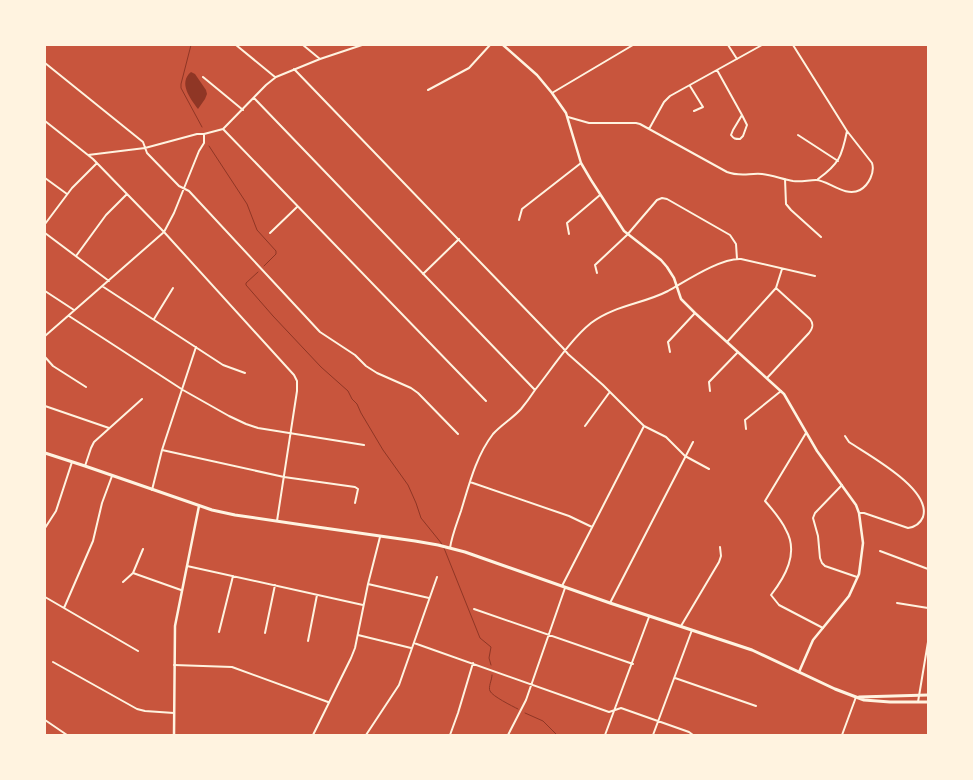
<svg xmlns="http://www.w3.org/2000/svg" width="973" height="780" viewBox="0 0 973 780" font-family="Karla,sans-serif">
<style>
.water{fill:#8f3625}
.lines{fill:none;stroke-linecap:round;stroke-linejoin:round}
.stream{stroke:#8f3625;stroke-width:1}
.minor{stroke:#fff3e0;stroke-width:2}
.tertiary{stroke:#fff3e0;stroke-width:2.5}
.secondary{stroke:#fff3e0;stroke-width:3}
</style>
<rect width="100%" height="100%" fill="#c8553d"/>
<path class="water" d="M 191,72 L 195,74 L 206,90 L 207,94 L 205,99 L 198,109 C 190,98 178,83 191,72 Z"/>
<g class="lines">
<path class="stream" d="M 191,45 L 181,84 L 181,88 L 202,127
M 209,146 L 247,204 L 257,230 L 276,251 L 276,254 L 264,266
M 258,272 L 246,283 L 246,285 L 273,316 L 321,367 L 348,391 L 352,399 L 357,404 L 361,413 L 383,450 L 408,485 L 416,503 L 421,518 L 442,544
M 444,548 L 480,638 L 491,647 L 489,658 L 491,665
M 492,675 C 492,680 488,687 490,691 C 492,696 512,706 518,709
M 525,713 L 543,721 L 557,735"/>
<path class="minor" d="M 236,45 L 275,77
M 303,45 L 320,59
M 728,45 L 737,59
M 45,63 L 143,142 L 147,153 L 179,186 L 189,191 L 320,332 L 355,355 L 366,366 L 377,373 L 411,388 L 418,393 L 458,434
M 294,69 L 563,348 L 568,354 L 603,385 L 644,426 L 666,437 L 685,456 L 709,469
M 717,70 L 742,115 L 733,130 L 731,135 C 734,139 735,139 740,139 L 743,136 L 747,125 L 742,115
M 203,77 L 243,110
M 690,86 L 703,107 L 694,111
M 428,90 L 469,68 L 490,45
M 552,93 L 633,45
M 254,98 L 535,390
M 568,117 L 589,123 L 636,123 L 640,124 L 727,172 C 740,177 749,173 762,174 C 772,175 782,179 793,181 C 802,182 808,180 816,180 C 828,180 845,198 860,190 C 869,185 875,172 872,163 L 847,131 L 793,45
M 45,121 L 93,159 L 127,194 L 164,232 L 294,375 L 297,381 L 297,391 L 277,521
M 223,129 L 486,401
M 649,129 L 664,102 L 670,96 L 762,45
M 798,135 L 838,161
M 88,155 L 145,148 L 197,134 L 204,134
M 45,178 L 67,194
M 785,179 L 786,204 L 791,210 L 821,237
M 818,179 C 839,164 842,156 847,131
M 519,220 L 522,209 L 581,163
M 45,224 L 72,188 L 97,163
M 45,233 L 109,281
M 270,233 L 297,207
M 569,234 L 567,223 L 600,195
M 76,256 L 106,215 L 127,194
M 597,273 L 595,265 L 627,235 L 657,200 L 662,198 L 667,199 L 730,235 L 736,244 L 737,259
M 423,274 L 459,239
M 102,286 L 223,365 L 245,373
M 45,291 L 74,310
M 69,316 L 183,390 L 229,416 L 246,424 L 258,428 L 364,445
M 154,319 L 173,288
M 45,336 L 164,232 L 174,213 L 199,151 L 204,143 L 204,134 L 223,129 L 266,85 L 276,77 L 320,59 L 362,45
M 727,342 L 776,288 L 782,269
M 670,352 L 668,342 L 695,313
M 45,357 L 53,366 L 86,387
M 767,378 L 809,333 C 813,328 814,324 810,319 L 776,288
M 710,391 L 709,382 L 738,352
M 45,406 L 109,428
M 585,426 L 609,393
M 746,429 L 745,420 L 781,391
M 806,433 L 765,501 C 773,510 781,519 786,530 C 799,553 785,577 771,595 L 779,605 L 823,628
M 845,436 L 849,442 C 868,455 932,489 923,517 C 920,524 915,527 908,528 L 864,513 L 859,513
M 162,450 L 284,477 L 355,487 L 358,489 L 355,503
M 85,466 L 91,448 L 94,442 L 142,399
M 470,482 L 569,516 L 592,527
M 842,485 L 815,513 L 813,518 L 818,536 L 820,558 L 822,563 L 825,566 L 857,577
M 152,490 L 162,450 L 196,347
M 45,528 L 56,511 L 72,462
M 450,548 C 452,535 457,523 461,511 C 469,485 476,456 493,434 C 501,425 513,418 521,409 C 526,403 531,396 535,390 C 551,370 571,339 591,323 C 615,305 643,304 668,291 C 686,281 720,258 741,259 L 815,276
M 880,551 L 928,569
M 187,566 L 363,605
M 133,573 L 181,590
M 123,582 L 133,573 L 143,549
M 368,584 L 429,598
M 562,586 L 644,426
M 45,597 L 138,651
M 610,603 L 693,442
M 897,603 L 928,608
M 64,608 L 93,541 L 102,503 L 112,476
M 474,609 L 633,664
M 681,626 L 719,562 L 721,556 L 720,547
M 219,632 L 233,576
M 265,633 L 275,585
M 358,635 L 411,648
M 308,641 L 317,595
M 414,643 L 609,712 L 621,708 L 689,732 L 693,735
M 53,662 L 137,709 L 145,711 L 174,713
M 174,665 L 232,667 L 328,702
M 675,678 L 756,706
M 918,702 L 928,642
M 45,720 L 67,735
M 313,735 L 351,658 L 355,648 L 368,584 L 380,537
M 366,735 L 399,685 L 437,577
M 450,735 L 458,713 L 473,663
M 508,735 L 526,700 L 565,588
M 605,735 L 649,617
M 653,735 L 692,630
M 842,735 L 856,697"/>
<path class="tertiary" d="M 503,45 L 537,75 L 552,93 L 566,113 L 581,163 L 591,180 L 624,231 L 661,260 L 667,267 L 674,278 L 681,299 L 695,313 L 784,394 L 817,451 L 856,505 L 859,513 L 863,543 L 859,574 L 849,596 L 813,640 L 799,672
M 174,735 L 175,626 L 199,506"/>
<path class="secondary" d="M 45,453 L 85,466 L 212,510 L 235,515 L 303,525 L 415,541 L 438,545 L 465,552 L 610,603 L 752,650 L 835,689 L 856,697 L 864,700 L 890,702 L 928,702
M 859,697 L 928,695"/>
</g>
<rect width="973" height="780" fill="none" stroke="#fff3e0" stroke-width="92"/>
</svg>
